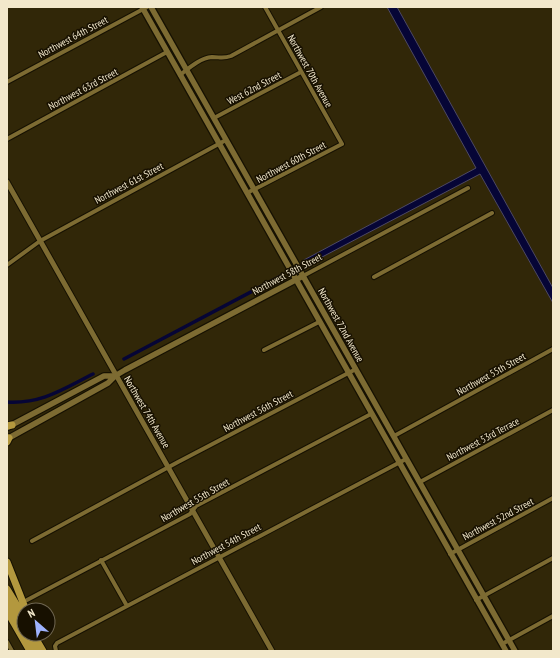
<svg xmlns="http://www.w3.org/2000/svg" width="560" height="658" viewBox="0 0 560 658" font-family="'PT Sans Narrow',sans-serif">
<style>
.water{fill:#060536;stroke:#4d4963}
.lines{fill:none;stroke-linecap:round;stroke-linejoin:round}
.canal{stroke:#060536;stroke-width:3.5}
.minor-casing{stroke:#161102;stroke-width:6}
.tertiary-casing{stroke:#161102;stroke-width:7}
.secondary-casing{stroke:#161102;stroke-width:8}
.motorway-casing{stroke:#161102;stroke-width:9}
.minor{stroke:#7d6b32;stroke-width:4}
.tertiary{stroke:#7d6b32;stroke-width:5}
.secondary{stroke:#7d6b32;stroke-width:5.5}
.motorway{stroke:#b3983e;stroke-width:7}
.labels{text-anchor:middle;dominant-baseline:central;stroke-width:3;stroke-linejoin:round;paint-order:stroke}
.street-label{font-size:10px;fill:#f2e8cb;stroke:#171000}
</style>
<rect width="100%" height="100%" fill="#312708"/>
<path class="water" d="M 387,7 L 397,7 L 553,288 L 553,303 L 480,174 L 305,266 L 302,261 L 476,168 Z"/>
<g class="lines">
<path class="canal" d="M 124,359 L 281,276
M 7,402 C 42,404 63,389 93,374"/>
<defs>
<path id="minor" d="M 180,75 C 189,68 200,58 212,57 C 220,57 223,59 231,56 L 321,7
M 7,82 L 147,7
M 214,118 L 301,72
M 7,139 L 167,52
M 247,193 L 342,144 L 265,7
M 7,265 L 40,241 L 226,140
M 303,276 L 468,188
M 374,277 L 492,213
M 264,350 L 319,322
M 394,436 L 553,349
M 420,482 L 553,410
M 32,541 L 178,462 L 356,369
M 450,554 L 553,498
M 101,560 L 127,606
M 27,600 L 190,514 L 196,506 L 371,414
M 476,600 L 553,558
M 7,642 L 12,651
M 502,644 L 553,616
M 56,651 L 55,646 L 57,643 L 406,459"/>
<path id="tertiary" d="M 7,182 L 272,651"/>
<path id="secondary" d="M 142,7 L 506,651
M 151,7 L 515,651
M 8,427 L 104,376 L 115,376
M 7,439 L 108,383 L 115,376 L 125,370 L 303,276"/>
<path id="motorway" d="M 7,426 L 12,425
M 7,442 L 9,438
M 7,562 L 24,605 L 24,610
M 7,589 L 24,617
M 7,599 L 24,629
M 7,611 L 30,651
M 27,634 L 37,651
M 33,634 L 43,651"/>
</defs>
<use href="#minor" class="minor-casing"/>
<use href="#tertiary" class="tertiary-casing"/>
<use href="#secondary" class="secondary-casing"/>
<use href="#motorway" class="motorway-casing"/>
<use href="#minor" class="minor"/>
<use href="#tertiary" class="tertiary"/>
<use href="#secondary" class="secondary"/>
<use href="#motorway" class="motorway"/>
</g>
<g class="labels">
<g class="street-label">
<text transform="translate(73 37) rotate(-28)">Northwest 64th Street</text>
<text transform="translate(310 71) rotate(61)">Northwest 70th Avenue</text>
<text transform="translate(254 88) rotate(-28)">West 62nd Street</text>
<text transform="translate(83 89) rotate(-28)">Northwest 63rd Street</text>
<text transform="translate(291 162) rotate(-28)">Northwest 60th Street</text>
<text transform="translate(129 183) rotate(-28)">Northwest 61st Street</text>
<text transform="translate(287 274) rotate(-28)">Northwest 58th Street</text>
<text transform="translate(341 325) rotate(61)">Northwest 72nd Avenue</text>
<text transform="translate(491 374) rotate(-29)">Northwest 55th Street</text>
<text transform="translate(258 411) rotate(-28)">Northwest 56th Street</text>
<text transform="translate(147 412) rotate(60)">Northwest 74th Avenue</text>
<text transform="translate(483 439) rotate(-28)">Northwest 53rd Terrace</text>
<text transform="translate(195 500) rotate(-30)">Northwest 55th Street</text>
<text transform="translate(498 519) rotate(-28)">Northwest 52nd Street</text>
<text transform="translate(226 544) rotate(-28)">Northwest 54th Street</text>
</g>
</g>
<rect width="560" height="658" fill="none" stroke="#f2e8cb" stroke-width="16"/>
<g transform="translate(36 622) rotate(332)"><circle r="19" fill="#171000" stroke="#6f6651"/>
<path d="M0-3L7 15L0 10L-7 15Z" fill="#9fb3fd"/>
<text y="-6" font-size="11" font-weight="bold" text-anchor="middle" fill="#f2e8cb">N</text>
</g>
</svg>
